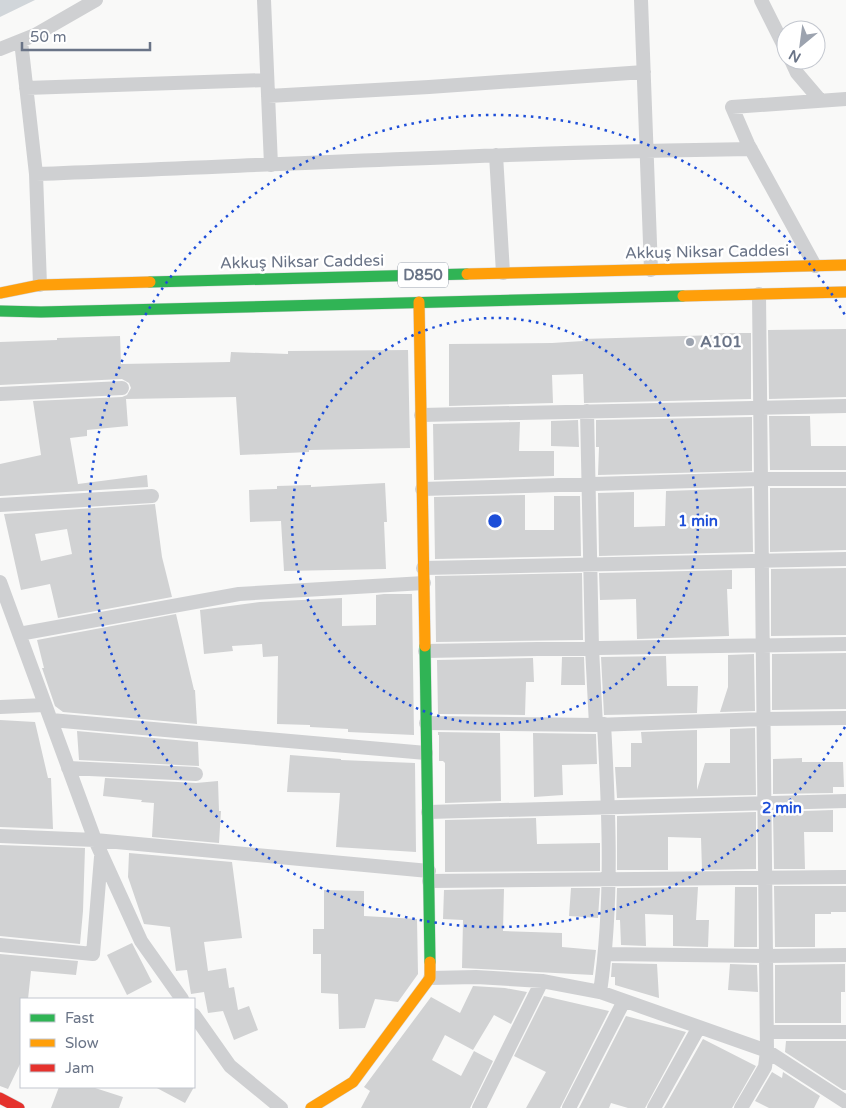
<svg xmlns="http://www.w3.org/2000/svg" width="846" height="1108" viewBox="0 0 846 1108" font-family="'Varela Round',sans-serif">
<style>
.water{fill:#d1d6da}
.building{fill:#d1d2d3;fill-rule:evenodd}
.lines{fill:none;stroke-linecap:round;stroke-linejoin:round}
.fast-casing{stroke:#d5d5d6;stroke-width:12}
.slow-casing{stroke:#d5d5d6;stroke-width:12}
.jam-casing{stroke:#d5d5d6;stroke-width:12}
.street{stroke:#cfd0d2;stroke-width:14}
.fast{stroke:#30b455;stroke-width:11}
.slow{stroke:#ff9f0a;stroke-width:11}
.jam{stroke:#e5322d;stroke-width:11}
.ring{fill:none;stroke:#1d4ed8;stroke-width:2.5;stroke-dasharray:2.5 5}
.poi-dot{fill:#9ca3af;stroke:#fff;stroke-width:2}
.labels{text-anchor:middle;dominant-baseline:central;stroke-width:5;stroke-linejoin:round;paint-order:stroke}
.shield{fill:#fff;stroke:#979eab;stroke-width:1}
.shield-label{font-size:15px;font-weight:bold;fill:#6a7487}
.street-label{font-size:16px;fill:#6a7487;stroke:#fff}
.poi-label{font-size:16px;font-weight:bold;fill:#6a7487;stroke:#fff;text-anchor:start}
.centre{fill:#1d4ed8;stroke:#fff;stroke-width:2.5}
.ring-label{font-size:15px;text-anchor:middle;font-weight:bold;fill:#1d4ed8;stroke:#fff;stroke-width:5;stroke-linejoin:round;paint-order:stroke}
</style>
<rect width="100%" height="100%" fill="#f9f9f8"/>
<path class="water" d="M 0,0 L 35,0 L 0,17 Z"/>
<path class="building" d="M 846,329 L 846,397 L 769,399 L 768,330 Z
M 718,333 L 751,333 L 751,399 L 584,403 L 583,374 L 552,375 L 553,403 L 449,406 L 449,344 L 552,343 L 583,341 L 582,339 L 718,335 Z
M 120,336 L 121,364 L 230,362 L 231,352 L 288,354 L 288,351 L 408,350 L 410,448 L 309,450 L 309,452 L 240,455 L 236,397 L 126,399 L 128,426 L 87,430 L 87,436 L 70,438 L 78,484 L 147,475 L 148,487 L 0,496 L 0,464 L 41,455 L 33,401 L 122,397 L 127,395 L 131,388 L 129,383 L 122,379 L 0,385 L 0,342 L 57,340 L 57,338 Z
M 769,416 L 810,416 L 811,446 L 846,446 L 846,470 L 770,470 Z
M 752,417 L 752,471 L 598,475 L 599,447 L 596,447 L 596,420 Z
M 578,420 L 579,447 L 551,446 L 551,421 Z
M 520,422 L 519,451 L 554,451 L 554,476 L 434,480 L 433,424 Z
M 385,483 L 387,522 L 384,522 L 386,569 L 284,571 L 281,521 L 250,522 L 249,490 L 277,489 L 277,486 L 311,485 L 311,487 Z
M 752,488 L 753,552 L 599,556 L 598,493 L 634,492 L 634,527 L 665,526 L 666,491 Z
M 770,488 L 846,488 L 846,550 L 770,552 Z
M 525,495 L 525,530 L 554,530 L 554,496 L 580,496 L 581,556 L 435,559 L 434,497 Z
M 155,504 L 162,557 L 172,597 L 58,618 L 50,584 L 21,590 L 4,514 ZM 67,529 L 72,554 L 41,561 L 35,534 Z
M 846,568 L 846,635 L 771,636 L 771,569 Z
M 732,570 L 732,589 L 727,589 L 729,636 L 637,639 L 636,599 L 600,600 L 599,573 Z
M 582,573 L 583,640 L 436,642 L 435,576 Z
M 384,594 L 412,594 L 414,735 L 348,732 L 348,729 L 310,727 L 310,725 L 277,724 L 278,656 L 263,657 L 262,644 L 232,646 L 233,651 L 204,654 L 200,610 L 260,602 L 342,598 L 342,626 L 376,625 L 376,595 Z
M 176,614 L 194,690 L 195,690 L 197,724 L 63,712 L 55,706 L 42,668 L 44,668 L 37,640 Z
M 846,653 L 846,709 L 772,710 L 772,654 Z
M 754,654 L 755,711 L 720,712 L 728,687 L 728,655 Z
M 666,656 L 667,686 L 698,686 L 697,713 L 604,715 L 601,657 Z
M 562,657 L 584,657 L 585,685 L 561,685 Z
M 533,658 L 534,682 L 526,682 L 525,715 L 438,714 L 437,660 Z
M 0,720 L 35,722 L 48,778 L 51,778 L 53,829 L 0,827 Z
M 755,728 L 756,795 L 617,798 L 615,767 L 631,767 L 631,743 L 642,743 L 641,732 L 697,730 L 697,790 L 705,763 L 730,763 L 730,729 Z
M 77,731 L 198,742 L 199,766 L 79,760 Z
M 438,732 L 500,733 L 501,801 L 445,803 L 445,763 L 443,761 L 439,761 L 439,735 L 438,735 Z
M 533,733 L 596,734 L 597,764 L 562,765 L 563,795 L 534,797 Z
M 290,755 L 341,759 L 341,760 L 415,763 L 416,852 L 336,847 L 340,793 L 287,792 Z
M 802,758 L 802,762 L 843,762 L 844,787 L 833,787 L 833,793 L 773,794 L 773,759 Z
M 105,778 L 196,783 L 218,781 L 219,811 L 221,811 L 219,843 L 152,837 L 154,803 L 141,802 L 142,800 L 103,796 Z
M 833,810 L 833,832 L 804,832 L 805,869 L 774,869 L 773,812 Z
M 756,812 L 756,869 L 702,870 L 701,838 L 668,837 L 668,870 L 617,870 L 617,816 Z
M 536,818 L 537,844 L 600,843 L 600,871 L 445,872 L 445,820 Z
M 0,845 L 85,848 L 83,911 L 80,944 L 0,936 Z
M 129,853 L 232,862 L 242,938 L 204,942 L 208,971 L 226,968 L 229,988 L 234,987 L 238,1010 L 249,1006 L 258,1030 L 234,1040 L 223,1011 L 208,1013 L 204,992 L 191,994 L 187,970 L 176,971 L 170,927 L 144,924 L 128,877 Z
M 774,886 L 846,886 L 846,912 L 831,912 L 831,914 L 815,914 L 815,947 L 775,947 Z
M 698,887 L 696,920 L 709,920 L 708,947 L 673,946 L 673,915 L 645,914 L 646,946 L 621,945 L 620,920 L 616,920 L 617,888 Z
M 735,887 L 757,887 L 757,947 L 734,947 Z
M 571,888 L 600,888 L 598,918 L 569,916 Z
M 504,889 L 503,931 L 562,933 L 562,947 L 596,950 L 593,975 L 462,968 L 463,920 L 443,919 L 444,890 Z
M 324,890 L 364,891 L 364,916 L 417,919 L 418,974 L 398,1002 L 375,999 L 365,1028 L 339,1029 L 338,994 L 321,993 L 321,954 L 313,954 L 313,929 L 324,929 Z
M 132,943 L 152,982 L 127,995 L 107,955 Z
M 0,954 L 78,961 L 76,975 L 31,971 L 28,999 L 21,999 L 21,1062 L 8,1089 L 0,1086 Z
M 612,963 L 657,964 L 659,998 L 615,985 L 615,977 L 611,977 Z
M 730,964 L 757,965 L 758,992 L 728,990 Z
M 845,964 L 845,992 L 841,992 L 841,1023 L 775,1023 L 775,965 Z
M 473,986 L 505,988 L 527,992 L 511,1024 L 494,1015 L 473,1050 L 445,1035 L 432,1060 L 461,1076 L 474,1051 L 493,1061 L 470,1108 L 361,1108 L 370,1091 L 364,1087 L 431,997 L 460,1013 Z
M 544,996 L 609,1011 L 560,1108 L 526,1108 L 546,1072 L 514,1056 Z
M 626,1016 L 686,1032 L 645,1108 L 628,1108 L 611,1103 L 609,1108 L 579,1108 Z
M 703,1039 L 756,1066 L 732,1108 L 664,1108 Z
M 786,1041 L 846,1041 L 846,1090 L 843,1090 L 785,1052 Z
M 772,1072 L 782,1078 L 783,1072 L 820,1096 L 814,1108 L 769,1108 L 755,1101 Z
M 59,1087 L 92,1087 L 123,1097 L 119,1108 L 51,1108 Z
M 155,1087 L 194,1087 L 185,1103 Z"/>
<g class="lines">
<defs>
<path id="fast" d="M 150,282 L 467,274
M 0,311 L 41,312 L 683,296
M 425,646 L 430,962"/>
<path id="slow" d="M 467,274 L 846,265
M 0,293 L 40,285 L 150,282
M 683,296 L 846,292
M 419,302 L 425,646
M 311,1108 L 353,1082 L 430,978 L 430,962"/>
<path id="jam" d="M 0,1098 L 19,1108"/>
</defs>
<use href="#fast" class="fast-casing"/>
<use href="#slow" class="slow-casing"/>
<use href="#jam" class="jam-casing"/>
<path class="street" d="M 264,0 L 271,165
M 641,0 L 651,270
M 761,0 L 786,50
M 21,41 L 36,174 L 40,285
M 0,49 L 35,35 L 96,0
M 791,60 L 797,73 L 820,100
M 26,88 L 267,80
M 268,96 L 429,87 L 644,72
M 496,155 L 503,273
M 36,174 C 274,165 513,152 751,149
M 815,266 L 748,144 L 732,107 L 846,99
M 0,394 L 122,388
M 587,411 L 592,648 L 596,725
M 421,415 L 846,406
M 422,489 L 762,479 L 846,479
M 0,505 L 152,496
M 423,568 L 846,559
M 0,582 L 95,840 L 141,941 L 182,999
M 19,634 L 239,594 L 424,583
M 425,651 L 846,644
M 0,707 L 45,705
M 51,720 L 426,753
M 426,723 L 596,725 L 764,719 L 846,718
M 68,768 L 196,774
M 428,812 L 846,801
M 0,836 L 95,840 L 429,871
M 429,881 L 846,877
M 0,945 L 93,954 L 101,857
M 606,954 L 766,956 L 846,955
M 430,978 L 476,977 L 542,981 L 600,992 L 767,1051 L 846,1102
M 600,992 C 613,903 609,814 604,724
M 194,1015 L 230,1066 L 281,1108
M 767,1032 L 846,1032
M 479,1108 L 542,981
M 569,1108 L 624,1001
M 654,1108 L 699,1027
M 741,1108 L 765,1067 L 767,1051 L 759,294"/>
<use href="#fast" class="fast"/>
<use href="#slow" class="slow"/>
<use href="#jam" class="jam"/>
</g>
<g class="ring">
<circle cx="495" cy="521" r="203"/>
<path d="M845 727A406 406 0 1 1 845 315"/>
</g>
<circle class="poi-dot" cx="690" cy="342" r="5"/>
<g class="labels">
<rect class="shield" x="398" y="262.5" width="50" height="25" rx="4"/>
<g class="shield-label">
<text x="423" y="275">D850</text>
</g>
<g class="street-label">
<text transform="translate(707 252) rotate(-1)">Akkuş Niksar Caddesi</text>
<text transform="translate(302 262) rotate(-1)">Akkuş Niksar Caddesi</text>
</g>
<g class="poi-label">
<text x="700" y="342">A101</text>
</g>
</g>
<circle cx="495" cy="521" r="8" class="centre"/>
<g class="ring-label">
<text x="698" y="526">1 min</text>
<text x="782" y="813">2 min</text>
</g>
<rect x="20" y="998" width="175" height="90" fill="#ffffff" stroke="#c3c7cf"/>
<rect x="30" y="1014" width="25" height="8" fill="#30b455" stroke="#c3c7cf"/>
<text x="65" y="1023" font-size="15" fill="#6a7487">Fast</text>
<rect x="30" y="1039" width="25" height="8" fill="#ff9f0a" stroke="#c3c7cf"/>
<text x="65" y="1048" font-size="15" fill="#6a7487">Slow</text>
<rect x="30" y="1064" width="25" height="8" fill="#e5322d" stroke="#c3c7cf"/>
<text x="65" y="1073" font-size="15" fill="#6a7487">Jam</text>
<g transform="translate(801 45) rotate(209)"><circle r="24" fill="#ffffff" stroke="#c3c7cf"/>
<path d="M0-4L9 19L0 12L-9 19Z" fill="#9ca3af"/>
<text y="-8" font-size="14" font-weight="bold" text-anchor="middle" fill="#6a7487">N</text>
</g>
<path d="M22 42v8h128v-8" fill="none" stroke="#6a7487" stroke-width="2.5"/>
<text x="30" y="42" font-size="15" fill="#6a7487" stroke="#ffffff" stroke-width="4" paint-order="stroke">50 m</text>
</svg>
